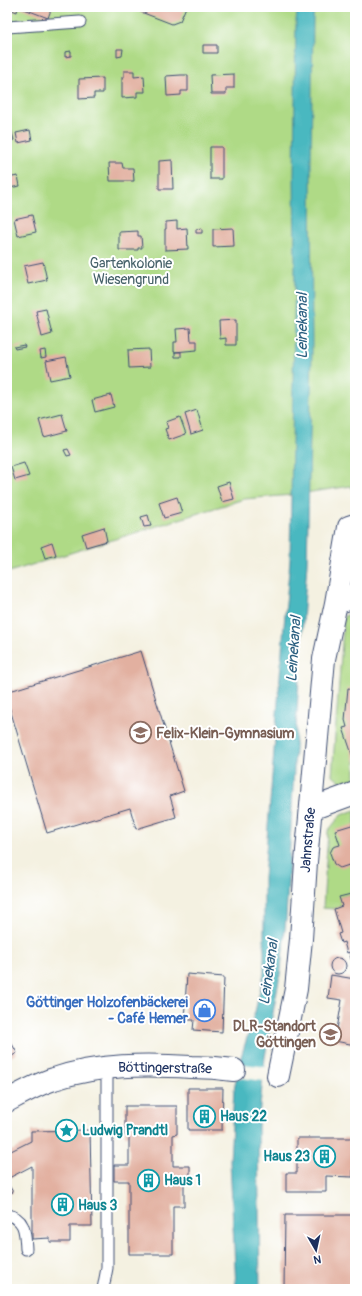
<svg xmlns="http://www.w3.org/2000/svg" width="362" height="1296" viewBox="0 0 362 1296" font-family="Pangolin,sans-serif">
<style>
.green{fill:#afda86;stroke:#658472}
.water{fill:#49b8c0;stroke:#32748f}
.pier{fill:#f4f1e1}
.building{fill:#e2b0a0}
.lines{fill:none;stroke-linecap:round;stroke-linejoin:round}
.service-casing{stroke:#3c4c72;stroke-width:13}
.minor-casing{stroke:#3c4c72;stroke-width:24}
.service{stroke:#fff;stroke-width:11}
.minor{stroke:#fff;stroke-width:22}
.labels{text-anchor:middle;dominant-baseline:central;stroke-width:4;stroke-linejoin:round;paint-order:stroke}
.park-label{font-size:14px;fill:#47626a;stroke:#fff}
.education-label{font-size:14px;font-weight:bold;fill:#785e54;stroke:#fff;text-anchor:start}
.street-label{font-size:14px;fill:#1b2f5e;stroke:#fff}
.shop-label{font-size:14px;font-weight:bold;fill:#366cbe;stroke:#fff;text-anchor:end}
.culture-label{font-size:14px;font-weight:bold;fill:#0d838f;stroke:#fff;text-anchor:start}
.water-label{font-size:15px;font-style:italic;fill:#2b5f80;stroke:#fff}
</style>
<rect width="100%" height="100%" fill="#fff"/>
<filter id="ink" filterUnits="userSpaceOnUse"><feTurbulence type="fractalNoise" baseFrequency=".025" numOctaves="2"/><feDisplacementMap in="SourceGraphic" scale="8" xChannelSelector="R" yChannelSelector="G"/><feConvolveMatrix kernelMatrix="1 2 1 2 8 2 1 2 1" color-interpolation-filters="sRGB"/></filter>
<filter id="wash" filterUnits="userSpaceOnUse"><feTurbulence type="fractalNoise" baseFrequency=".012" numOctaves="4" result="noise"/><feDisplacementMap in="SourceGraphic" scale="16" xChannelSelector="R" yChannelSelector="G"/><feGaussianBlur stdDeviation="0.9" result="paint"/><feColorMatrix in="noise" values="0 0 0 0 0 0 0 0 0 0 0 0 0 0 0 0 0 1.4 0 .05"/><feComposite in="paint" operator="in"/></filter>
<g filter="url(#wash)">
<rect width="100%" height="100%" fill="#f4f1e1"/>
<path class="green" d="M 7,7 L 355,7 L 355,493 L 351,486 L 292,495 L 244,499 L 9,572 L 7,563 Z
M 354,613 L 355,778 L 342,782 L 332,776 L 344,616 Z
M 355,810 L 355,893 L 340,897 L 342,906 L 334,909 L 323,908 L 328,831 L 341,815 Z"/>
<path class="water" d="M 298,7 L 314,7 L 313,21 L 311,160 L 312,352 L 307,563 L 298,693 L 286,919 L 281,969 L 265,1057 L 258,1126 L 260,1289 L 236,1289 L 230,1161 L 234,1090 L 241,1057 L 255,1012 L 264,973 L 264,877 L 267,839 L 284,626 L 290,560 L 295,267 L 294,175 L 296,20 Z"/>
<path class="pier" d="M 237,1063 L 266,1067 L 264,1081 L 234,1077 Z"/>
<g id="blocks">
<path class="building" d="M 7,7 L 18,7 L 17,12 L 7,8 Z
M 19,7 L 52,7 L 48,18 Z
M 128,7 L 186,7 L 180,21 L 172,24 Z
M 203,45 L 217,45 L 217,53 L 203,53 Z
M 117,49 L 123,49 L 122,56 L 117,57 Z
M 71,51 L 71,56 L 65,57 L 65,52 Z
M 124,71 L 134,71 L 134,77 L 144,76 L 145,92 L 137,92 L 137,97 L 122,98 L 122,77 L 124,77 Z
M 234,74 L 234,88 L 226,88 L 226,94 L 211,94 L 210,75 Z
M 181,75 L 188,75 L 188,91 L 181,91 L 181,95 L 167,96 L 166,76 Z
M 103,78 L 103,93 L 94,93 L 94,98 L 79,99 L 79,79 Z
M 9,122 L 14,140 L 7,142 L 7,123 Z
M 30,130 L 32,140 L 18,143 L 16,133 Z
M 210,147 L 222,147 L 222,179 L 210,179 Z
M 172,160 L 173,189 L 159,189 L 159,161 Z
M 109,163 L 122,163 L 123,168 L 133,168 L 134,181 L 110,181 Z
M 18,176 L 20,186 L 9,188 L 7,178 Z
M 32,215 L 36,232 L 18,236 L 14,219 Z
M 177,221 L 177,229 L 187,228 L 188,249 L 165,250 L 165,229 L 166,229 L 166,222 Z
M 202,228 L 202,233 L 196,233 L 196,229 Z
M 233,228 L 234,246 L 213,247 L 213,229 Z
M 138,231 L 138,236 L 141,236 L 142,248 L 138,248 L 138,250 L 119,250 L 119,232 Z
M 43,262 L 47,280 L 28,284 L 24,266 Z
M 46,309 L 52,334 L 42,337 L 36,311 Z
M 236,320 L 236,345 L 226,345 L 226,338 L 220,339 L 219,321 Z
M 190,328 L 191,341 L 197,341 L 197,350 L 174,352 L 174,342 L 177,342 L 176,329 Z
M 24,345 L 25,347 L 15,349 L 14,347 Z
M 149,349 L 150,367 L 129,368 L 128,350 Z
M 45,350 L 46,357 L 41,358 L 40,351 Z
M 175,352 L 181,352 L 181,357 L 175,357 Z
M 66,357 L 70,376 L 50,380 L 46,361 Z
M 111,395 L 114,407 L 95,412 L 92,400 Z
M 197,410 L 203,430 L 191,434 L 185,414 Z
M 62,414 L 67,431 L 44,437 L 39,420 Z
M 180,417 L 186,434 L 169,440 L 165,429 L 168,428 L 166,422 Z
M 68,449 L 71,455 L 67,456 L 64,450 Z
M 24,463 L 29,476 L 15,480 L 11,467 Z
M 229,482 L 234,499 L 222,502 L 217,486 Z
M 177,497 L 182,513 L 164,518 L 159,503 Z
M 148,515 L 151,526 L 144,527 L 141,517 Z
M 104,527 L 107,541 L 86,547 L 82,534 Z
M 52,542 L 56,555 L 45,558 L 41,546 Z
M 141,651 L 184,791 L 170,796 L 176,817 L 136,829 L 130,808 L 47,833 L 7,699 L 7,687 L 13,690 Z
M 348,688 L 355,689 L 355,763 L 343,728 L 347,727 L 345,720 Z
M 355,824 L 355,863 L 340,868 L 334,864 L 330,853 L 333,847 L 340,845 L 335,830 Z
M 355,893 L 355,972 L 349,952 L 347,953 L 344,942 L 341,943 L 338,934 L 341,933 L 334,909 L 342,906 L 339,897 Z
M330 966a8 8 0 1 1 16 0a8 8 0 1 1-16 0Z
M 187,974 L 224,977 L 222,1032 L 193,1030 L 194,1020 L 184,1020 Z
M 331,975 L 355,979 L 355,1045 L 335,1041 L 342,1000 L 328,998 Z
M 7,1035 L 17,1053 L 7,1059 Z
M 188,1088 L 223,1088 L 222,1130 L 188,1130 Z
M 125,1106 L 177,1106 L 177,1134 L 173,1135 L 173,1166 L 190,1166 L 190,1179 L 184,1179 L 184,1206 L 173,1206 L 173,1254 L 129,1254 L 129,1181 L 114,1181 L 114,1165 L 129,1165 L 129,1136 L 125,1136 Z
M 90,1130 L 92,1226 L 70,1226 L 70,1242 L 50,1242 L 50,1238 L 32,1239 L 32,1166 L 7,1179 L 7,1153 L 31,1141 L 31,1131 Z
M 297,1138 L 353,1138 L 353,1177 L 326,1176 L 326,1192 L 286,1192 L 286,1173 L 297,1173 Z
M 7,1182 L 13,1192 L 7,1195 Z
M 285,1215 L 355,1215 L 355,1289 L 284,1289 Z"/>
</g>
</g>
<g filter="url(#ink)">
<use href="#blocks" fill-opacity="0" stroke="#3c4c72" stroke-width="1"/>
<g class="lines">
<defs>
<path id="service" d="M 7,27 L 80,22
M 7,1215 C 26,1218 25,1234 26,1249
M 103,1289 L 107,1268 L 107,1068"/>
<path id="minor" d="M 336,603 L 355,597
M 311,809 L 355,793
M 278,1076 L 296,989 L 301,939 L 306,862 L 324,659 L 336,603 L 349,527 L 355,525
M 7,1101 C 22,1093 38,1084 54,1079 C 98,1064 146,1064 191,1067 C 205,1067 220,1068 234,1070"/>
</defs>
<use href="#service" class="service-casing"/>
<use href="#minor" class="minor-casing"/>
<use href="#service" class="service"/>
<use href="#minor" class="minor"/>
</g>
</g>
<defs>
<symbol id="school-ring" viewBox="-11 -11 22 22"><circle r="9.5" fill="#fff" stroke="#8d6e63" stroke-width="1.5"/><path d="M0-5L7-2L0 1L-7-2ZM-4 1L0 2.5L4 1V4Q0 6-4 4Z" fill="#8d6e63"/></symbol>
<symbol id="shop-ring" viewBox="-11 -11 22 22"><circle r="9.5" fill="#fff" stroke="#3f7fe0" stroke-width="1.5"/><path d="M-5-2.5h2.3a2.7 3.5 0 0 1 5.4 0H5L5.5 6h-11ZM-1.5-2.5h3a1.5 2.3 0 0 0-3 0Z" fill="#3f7fe0"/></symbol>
<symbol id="university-ring" viewBox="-11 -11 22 22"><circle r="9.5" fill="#fff" stroke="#8d6e63" stroke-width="1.5"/><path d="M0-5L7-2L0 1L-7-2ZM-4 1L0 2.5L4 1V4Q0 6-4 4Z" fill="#8d6e63"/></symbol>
<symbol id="building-ring" viewBox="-11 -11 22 22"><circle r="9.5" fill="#fff" stroke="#0f9aa8" stroke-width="1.5"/><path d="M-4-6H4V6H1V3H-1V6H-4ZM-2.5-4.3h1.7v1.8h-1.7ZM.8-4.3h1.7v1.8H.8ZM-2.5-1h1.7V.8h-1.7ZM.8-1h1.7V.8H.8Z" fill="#0f9aa8"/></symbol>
<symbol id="sight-ring" viewBox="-11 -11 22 22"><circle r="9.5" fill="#fff" stroke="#0f9aa8" stroke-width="1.5"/><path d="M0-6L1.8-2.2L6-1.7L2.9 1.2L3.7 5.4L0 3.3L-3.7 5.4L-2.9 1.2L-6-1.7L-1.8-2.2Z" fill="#0f9aa8"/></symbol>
</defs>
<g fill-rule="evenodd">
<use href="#school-ring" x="128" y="720" width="25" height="25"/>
<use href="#shop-ring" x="192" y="998" width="25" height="25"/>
<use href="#university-ring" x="318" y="1022" width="25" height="25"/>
<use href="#building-ring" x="192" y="1104" width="25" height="25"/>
<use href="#sight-ring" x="54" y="1118" width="25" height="25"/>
<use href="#building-ring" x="312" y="1144" width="25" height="25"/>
<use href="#building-ring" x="136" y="1168" width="25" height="25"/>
<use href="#building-ring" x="50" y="1192" width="25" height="25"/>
</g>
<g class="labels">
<g class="park-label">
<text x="131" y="263">Gartenkolonie<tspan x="131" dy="16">Wiesengrund</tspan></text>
</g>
<g class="education-label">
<text x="156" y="733">Felix-Klein-Gymnasium</text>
<text x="316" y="1026" text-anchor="end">DLR-Standort<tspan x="316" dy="16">Göttingen</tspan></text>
</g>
<g class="street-label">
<text transform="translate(308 840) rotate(-85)">Jahnstraße</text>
<text transform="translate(165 1068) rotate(1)">Böttingerstraße</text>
</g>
<g class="shop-label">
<text x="188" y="1002">Göttinger Holzofenbäckerei<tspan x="188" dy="16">- Café Hemer</tspan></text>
</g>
<g class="culture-label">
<text x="220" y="1116">Haus 22</text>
<text x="82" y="1130">Ludwig Prandtl</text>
<text x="310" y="1156" text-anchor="end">Haus 23</text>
<text x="164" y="1180">Haus 1</text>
<text x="78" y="1205">Haus 3</text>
</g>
<g class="water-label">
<text transform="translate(302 326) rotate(-90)">Leinekanal</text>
<text transform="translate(294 649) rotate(-86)">Leinekanal</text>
<text transform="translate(269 972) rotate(-82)">Leinekanal</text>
</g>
</g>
<rect width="362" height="1296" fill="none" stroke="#fff" stroke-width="24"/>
<g transform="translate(316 1250) rotate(171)" stroke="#ffffff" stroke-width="3" paint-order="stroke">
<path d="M0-3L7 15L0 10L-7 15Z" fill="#1b2f5e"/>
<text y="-6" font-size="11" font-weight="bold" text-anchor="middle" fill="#1b2f5e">N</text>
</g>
</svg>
